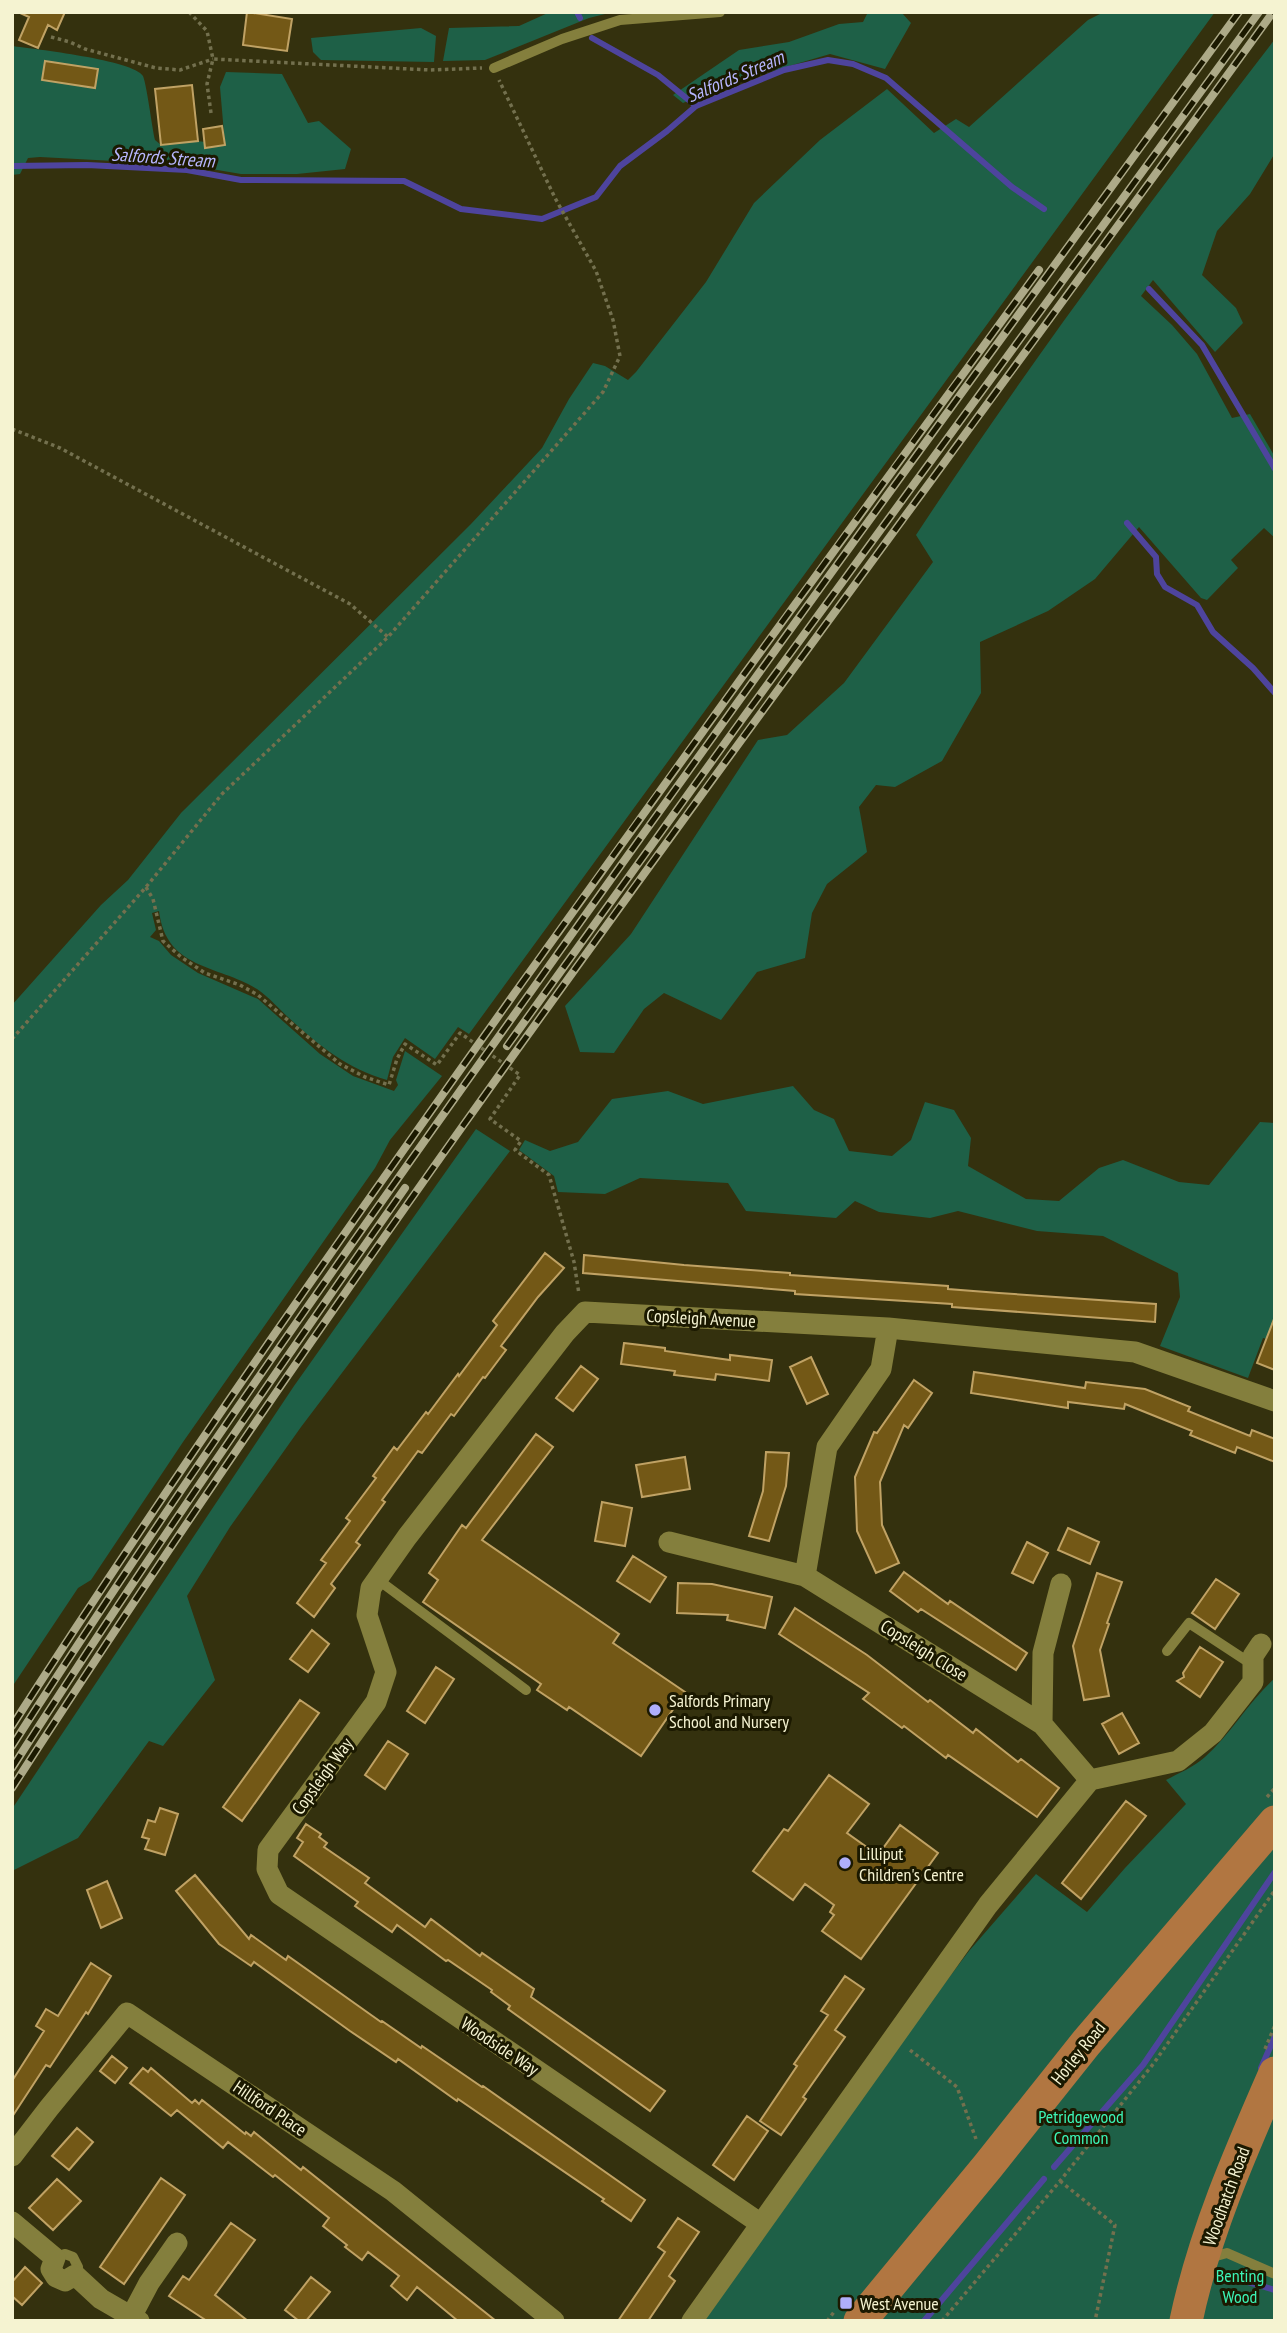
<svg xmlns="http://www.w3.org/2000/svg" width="1287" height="2333" viewBox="0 0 1287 2333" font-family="'PT Sans Narrow',sans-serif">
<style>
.green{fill:#1e6047}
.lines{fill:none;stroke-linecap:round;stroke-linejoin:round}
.stream{stroke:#4e449d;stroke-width:6}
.building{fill:#735816;stroke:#c0a264;stroke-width:2}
.path{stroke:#73704e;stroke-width:3.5;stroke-dasharray:3.5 3.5;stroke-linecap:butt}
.service{stroke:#847f3d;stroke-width:10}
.minor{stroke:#847f3d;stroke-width:21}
.primary{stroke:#b17641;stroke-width:33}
.rail-casing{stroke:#adaa88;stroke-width:8}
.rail{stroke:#1b1900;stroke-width:5;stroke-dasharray:16;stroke-linecap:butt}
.poi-dot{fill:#afaefa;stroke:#1b1900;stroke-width:2.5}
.labels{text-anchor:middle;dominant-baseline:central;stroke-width:6;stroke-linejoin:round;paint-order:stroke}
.street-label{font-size:18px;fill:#f5f3d1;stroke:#1b1900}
.poi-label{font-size:18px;fill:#f5f3d1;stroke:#1b1900;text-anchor:start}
.park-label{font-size:18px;fill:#3cf5b6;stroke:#1b1900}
.water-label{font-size:19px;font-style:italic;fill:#b7b6fe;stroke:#1b1900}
</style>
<rect width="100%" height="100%" fill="#34310e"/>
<path class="green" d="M 550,12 L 613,12 L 589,18 L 485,60 L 443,61 L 449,28 L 519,26 Z
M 868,12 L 901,12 L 911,23 L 885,69 L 830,54 L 731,83 L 683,103 L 673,95 L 739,50 L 789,42 L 839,24 L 863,22 Z
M 1104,12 L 1215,12 L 469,1034 L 458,1027 L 435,1059 L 405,1038 L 393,1057 L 387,1080 C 348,1069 318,1045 289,1018 C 279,1009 269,997 257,989 C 219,965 166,970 159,911 L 152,913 L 156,930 L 150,937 L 159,941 L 171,955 L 198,973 L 258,999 L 320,1054 L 353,1076 L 394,1091 L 398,1085 L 396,1080 L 405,1051 L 442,1076 L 390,1140 L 375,1168 L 183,1442 L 91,1580 L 78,1588 L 12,1687 L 12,1005 L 101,905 L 128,880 L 181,813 L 471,524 L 542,448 L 569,399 L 593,363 L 605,366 L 628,380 L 636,372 L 706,282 L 754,203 L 820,140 L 887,89 L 934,133 L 956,119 L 969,127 L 1088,20 Z
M 421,28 L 436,36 L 434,62 L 321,60 L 313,52 L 311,38 Z
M 1275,39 L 1275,153 L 1250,194 L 1217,231 L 1202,275 L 1236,308 L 1243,323 L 1215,352 L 1153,280 L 1141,296 L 1172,325 L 1197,354 L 1232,418 L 1250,414 L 1275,457 L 1275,538 L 1264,528 L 1231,560 L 1238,568 L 1207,600 L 1201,598 L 1139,527 L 1095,579 L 1048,611 L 980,642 L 981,693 L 942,761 L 895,787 L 876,785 L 859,807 L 867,852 L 827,884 L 812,913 L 805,958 L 757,972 L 721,1020 L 664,993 L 644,1009 L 614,1053 L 580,1052 L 565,1006 L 631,934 L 758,740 L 787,735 L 844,683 L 933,562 L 916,535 C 1028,365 1150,201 1275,39 Z
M 12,46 C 34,49 134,60 143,76 C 147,86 152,127 155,140 L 161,145 L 198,141 L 225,145 L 220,87 L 226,72 L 282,74 L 308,123 L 319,121 L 351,149 L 345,169 L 297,174 L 241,174 L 188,165 L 40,157 L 28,158 L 20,174 L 12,175 Z
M 793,1086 L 814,1110 L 834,1119 L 849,1151 L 892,1156 L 911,1140 L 925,1102 L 954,1110 L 971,1138 L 968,1166 L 1026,1199 L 1059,1201 L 1099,1168 L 1123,1160 L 1179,1182 L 1209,1185 L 1260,1122 L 1275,1123 L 1275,1341 L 1263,1338 L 1248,1378 L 1160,1346 L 1180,1297 L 1178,1273 L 1103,1236 L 1037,1231 L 958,1211 L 930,1218 L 879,1212 L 855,1201 L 836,1218 L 746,1211 L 728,1183 L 640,1178 L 605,1194 L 558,1192 L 554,1176 L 519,1150 L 525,1140 L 550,1151 L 578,1142 L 612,1099 L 668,1091 L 703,1104 Z
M 476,1129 L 510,1151 L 301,1427 L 230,1527 L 187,1596 L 215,1680 L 163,1746 L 149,1741 L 78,1838 L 12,1871 L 12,1809 L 294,1386 Z
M 1275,1678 L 1275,2321 L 703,2321 L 914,2024 L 969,1951 L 1036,1874 L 1087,1912 L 1125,1868 L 1186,1804 L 1166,1780 C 1179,1773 1194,1767 1205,1757 C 1231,1734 1249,1701 1275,1678 Z"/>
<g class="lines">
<path class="stream" d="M 577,12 L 580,18
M 592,38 L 658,75 L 696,106
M 12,166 L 87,165 L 187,170 L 241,180 L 404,181 L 461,209 L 542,219 L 596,197 L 620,166 L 667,131 L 696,106 L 784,70 L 828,60 L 853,64 L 886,78 L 1012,187 L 1044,209
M 1149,289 L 1202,345 L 1275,469
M 1127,523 L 1156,557 L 1157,574 L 1165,587 L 1197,605 L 1213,632 L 1253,668 L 1275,693
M 1261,2068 L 1275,2036
M 1054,2167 L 1143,2065 L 1275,1872
M 1214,2272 L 1275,2290
M 924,2321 L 1044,2179"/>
</g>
<path class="building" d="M 18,12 L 65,12 L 57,30 L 48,25 L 38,48 L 19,40 L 29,17 Z
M 247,12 L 292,19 L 287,51 L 243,45 Z
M 45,61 L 98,69 L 95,88 L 42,80 Z
M 192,85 L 198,141 L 161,145 L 155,89 Z
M 222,126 L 225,145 L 205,148 L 203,129 Z
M 545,1253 L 564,1268 L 538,1297 L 501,1346 L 506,1350 L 485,1378 L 483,1377 L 454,1416 L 451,1414 L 422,1453 L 418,1451 L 382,1500 L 385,1502 L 356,1542 L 360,1545 L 331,1584 L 335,1588 L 314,1617 L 297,1603 L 326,1563 L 321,1560 L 350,1521 L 346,1518 L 376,1478 L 373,1476 L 394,1447 L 397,1450 L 426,1412 L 428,1414 L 458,1374 L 459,1376 L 497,1325 L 493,1321 Z
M 584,1255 L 684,1265 L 790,1273 L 790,1275 L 948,1286 L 948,1289 L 999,1293 L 1156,1304 L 1155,1322 L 952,1307 L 952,1304 L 795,1294 L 795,1291 L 583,1273 Z
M 1274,1319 L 1275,1319 L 1275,1370 L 1257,1363 Z
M 624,1343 L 665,1348 L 665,1351 L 730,1360 L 730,1355 L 772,1360 L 769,1381 L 716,1374 L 715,1380 L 674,1375 L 675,1371 L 621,1364 Z
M 811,1357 L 828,1394 L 807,1404 L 790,1367 Z
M 581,1366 L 598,1379 L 573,1411 L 556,1398 Z
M 974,1372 L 1085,1388 L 1086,1382 L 1145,1389 L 1190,1407 L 1188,1411 L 1250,1436 L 1252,1430 L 1275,1439 L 1275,1462 L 1237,1447 L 1235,1453 L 1190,1435 L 1192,1431 L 1125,1404 L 1124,1409 L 1068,1402 L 1068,1408 L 971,1393 Z
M 914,1380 L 932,1393 L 908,1428 L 904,1425 L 880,1482 L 882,1525 L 899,1563 L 876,1573 L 857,1531 L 855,1477 L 874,1432 L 877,1433 Z
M 536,1434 L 553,1447 L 482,1540 L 619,1634 L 613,1643 L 685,1692 L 641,1756 L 569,1707 L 567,1710 L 537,1690 L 541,1684 L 423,1602 L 438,1580 L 429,1573 L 462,1525 L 466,1528 Z
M 766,1452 L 789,1453 L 786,1486 L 769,1541 L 749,1536 L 763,1491 Z
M 685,1457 L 690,1489 L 642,1497 L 636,1465 Z
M 602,1502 L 632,1508 L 625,1546 L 595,1541 Z
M 1068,1528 L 1099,1542 L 1090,1564 L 1058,1550 Z
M 1027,1542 L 1048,1553 L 1033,1583 L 1012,1573 Z
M 633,1556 L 666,1577 L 650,1602 L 617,1581 Z
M 904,1572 L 948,1604 L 950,1601 L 1027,1653 L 1016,1670 L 921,1609 L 918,1612 L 890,1591 Z
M 1097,1573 L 1122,1582 L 1107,1623 L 1109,1624 L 1100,1650 L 1109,1696 L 1084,1700 L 1073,1646 Z
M 1216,1579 L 1239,1594 L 1215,1629 L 1192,1613 Z
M 678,1583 L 712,1584 L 772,1597 L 765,1628 L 727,1620 L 728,1615 L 677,1613 Z
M 795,1608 L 867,1655 L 928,1702 L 930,1700 L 973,1733 L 976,1729 L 1018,1762 L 1021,1759 L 1059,1788 L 1037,1817 L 948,1755 L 946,1758 L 904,1726 L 902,1728 L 863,1699 L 869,1693 L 779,1634 Z
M 312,1630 L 329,1644 L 308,1672 L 290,1659 Z
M 1200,1647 L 1223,1662 L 1200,1697 L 1177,1681 L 1184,1677 L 1183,1673 Z
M 436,1667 L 454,1679 L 425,1723 L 407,1711 Z
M 300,1700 L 319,1713 L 242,1821 L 223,1807 Z
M 1122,1713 L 1139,1743 L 1119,1754 L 1102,1724 Z
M 388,1741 L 408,1754 L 385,1789 L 365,1775 Z
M 829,1775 L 869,1804 L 847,1833 L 878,1855 L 900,1825 L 938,1853 L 861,1959 L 822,1931 L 834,1915 L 830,1912 L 834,1905 L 805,1884 L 793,1900 L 753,1871 L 784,1829 L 788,1831 Z
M 1126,1801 L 1146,1816 L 1081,1899 L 1062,1883 Z
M 160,1808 L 178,1814 L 165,1855 L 145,1849 L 149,1839 L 142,1837 L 148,1820 L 155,1822 Z
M 306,1824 L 321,1834 L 319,1837 L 327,1843 L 324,1847 L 369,1878 L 365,1883 L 425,1927 L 431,1919 L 480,1956 L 482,1953 L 534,1989 L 531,1997 L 665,2091 L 650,2111 L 508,2009 L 510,2006 L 491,1992 L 492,1990 L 448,1960 L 446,1961 L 397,1925 L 392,1932 L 355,1906 L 358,1902 L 294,1856 L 303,1842 L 297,1838 Z
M 195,1875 L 249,1939 L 251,1935 L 286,1960 L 288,1956 L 381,2022 L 382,2021 L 421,2048 L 422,2046 L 482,2087 L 483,2086 L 645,2200 L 631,2221 L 602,2201 L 604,2199 L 458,2099 L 457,2101 L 398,2059 L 396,2062 L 350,2031 L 254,1962 L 251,1966 L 219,1944 L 176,1891 Z
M 107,1881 L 122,1918 L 101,1928 L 87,1890 Z
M 91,1963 L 111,1976 L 88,2014 L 86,2012 L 50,2067 L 46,2065 L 12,2117 L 12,2081 L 44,2031 L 36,2026 L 46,2009 L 58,2016 Z
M 845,1976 L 864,1989 L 835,2030 L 845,2037 L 803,2097 L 806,2099 L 781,2135 L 760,2121 L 797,2066 L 794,2064 L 828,2015 L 821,2011 Z
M 112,2056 L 127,2068 L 115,2083 L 100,2071 Z
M 143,2068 L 148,2072 L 151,2068 L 192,2103 L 195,2100 L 199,2104 L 202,2100 L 245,2134 L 246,2132 L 251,2136 L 254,2132 L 301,2170 L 303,2167 L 496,2321 L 458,2321 L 417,2287 L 407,2300 L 391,2286 L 399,2276 L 368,2252 L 362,2260 L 345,2247 L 347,2245 L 323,2226 L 329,2218 L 275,2175 L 273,2177 L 228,2142 L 223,2148 L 177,2110 L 171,2116 L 130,2083 Z
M 747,2116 L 768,2131 L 734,2180 L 713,2165 Z
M 77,2128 L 93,2142 L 69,2170 L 52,2156 Z
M 161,2178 L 185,2195 L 124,2284 L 100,2267 Z
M 57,2179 L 81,2201 L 53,2230 L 29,2208 Z
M 678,2218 L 699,2232 L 669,2276 L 675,2281 L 648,2321 L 618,2321 L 665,2252 L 658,2247 Z
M 231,2223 L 255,2240 L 215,2295 L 248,2321 L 207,2321 L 169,2296 L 183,2276 L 189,2280 Z
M 25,2267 L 42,2283 L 22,2305 L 12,2296 L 12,2282 Z
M 311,2277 L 330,2292 L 306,2321 L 299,2321 L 285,2310 Z"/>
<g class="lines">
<path class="path" d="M 189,12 L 207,31 L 213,59 L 430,70 L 482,68
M 51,37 L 70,42 L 85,49 L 156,68 L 180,70 L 213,59
M 211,113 L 207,84 L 213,59
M 12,429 L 60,448 L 350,604 L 388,637
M 146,887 L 153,899 L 163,941 L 181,957 L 205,973 L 240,985 L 258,995 L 340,1064 L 365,1077 L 389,1085 L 397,1059 L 405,1044 L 437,1065 L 460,1033 L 520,1075 L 490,1119 L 521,1141 L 515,1150 L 549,1175 L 574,1262 L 579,1294
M 12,1039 L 146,887 L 222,794 L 388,637 L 603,392 L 620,356 L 613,320 L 596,271 L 555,198 L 499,80
M 1267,1797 L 1275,1788
M 1265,2049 L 1275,2025
M 910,2050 L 957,2087 L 976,2139
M 1060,2181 L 1115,2225 L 1095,2321
M 827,2321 L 834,2312
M 942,2321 L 1060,2181 L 1154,2063 L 1275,1890"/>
<path class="service" d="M 494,68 L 562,39 L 620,20 L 720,12
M 377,1579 L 526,1690
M 1167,1651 L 1189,1623 L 1253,1665
M 55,2258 L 65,2254 L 73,2257 L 78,2267 L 75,2275
M 1209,2258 L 1227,2253 L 1275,2274"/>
<path class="minor" d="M 669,1542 L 805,1576 L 1042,1724 L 1090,1780
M 805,1576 L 827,1447 L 881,1369 L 888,1328
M 1042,1724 L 1043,1653 L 1061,1584
M 1090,1780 L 1178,1761 L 1213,1733 L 1253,1682 L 1253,1656 L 1261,1644
M 12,2156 L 49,2108 L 127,2013 L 393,2191 L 554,2321
M 12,2222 L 55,2258 L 51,2269 L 56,2277 L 65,2281 L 75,2275 L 101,2299 L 139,2321
M 761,2224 L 279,1894 L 267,1869 L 268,1850 L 376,1702 L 386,1672 L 367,1615 L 371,1588 L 407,1537 L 565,1333 L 585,1312 L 888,1328 L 1135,1352 L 1275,1401
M 131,2317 L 149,2283 L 177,2243
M 692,2321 L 988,1905 L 1090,1780"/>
<path class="primary" d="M 860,2321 L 988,2166 L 1086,2043 L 1275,1822
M 1186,2321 C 1204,2235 1240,2153 1275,2073"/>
<defs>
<path id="rail" d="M 507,1046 L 743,718 L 1259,12
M 12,1726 C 175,1472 349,1226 524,980 C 694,742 866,506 1039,270
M 12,1746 C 177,1489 354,1239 532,990 C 765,662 1002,337 1239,12
M 12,1768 C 138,1571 271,1379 405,1188
M 12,1788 C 406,1177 848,601 1273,12"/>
</defs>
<use href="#rail" class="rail-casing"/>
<use href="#rail" class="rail"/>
</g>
<g class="poi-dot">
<circle cx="655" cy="1710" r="7"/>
<circle cx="845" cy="1863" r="7"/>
<rect x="839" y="2296" width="14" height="14" rx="3.5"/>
</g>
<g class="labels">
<g class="street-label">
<text transform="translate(701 1318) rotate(3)">Copsleigh Avenue</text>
<text transform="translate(924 1650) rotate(32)">Copsleigh Close</text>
<text transform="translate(322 1776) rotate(-54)">Copsleigh Way</text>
<text transform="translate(500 2046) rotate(34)">Woodside Way</text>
<text transform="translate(1078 2053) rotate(-51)">Horley Road</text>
<text transform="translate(270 2108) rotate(34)">Hillford Place</text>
<text transform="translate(1226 2196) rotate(-70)">Woodhatch Road</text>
</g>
<g class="poi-label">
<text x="669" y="1700">Salfords Primary<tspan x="669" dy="21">School and Nursery</tspan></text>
<text x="859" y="1853">Lilliput<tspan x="859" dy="21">Children's Centre</tspan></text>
<text x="860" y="2303">West Avenue</text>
</g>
<g class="park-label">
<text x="1081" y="2116">Petridgewood<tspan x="1081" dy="21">Common</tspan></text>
<text x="1240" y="2275">Benting<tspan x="1240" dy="21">Wood</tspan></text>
</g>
<g class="water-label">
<text transform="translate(735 76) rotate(-23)">Salfords Stream</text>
<text transform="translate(163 157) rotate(4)">Salfords Stream</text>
</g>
</g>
<rect width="1287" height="2333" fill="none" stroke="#f5f3d1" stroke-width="28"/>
</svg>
